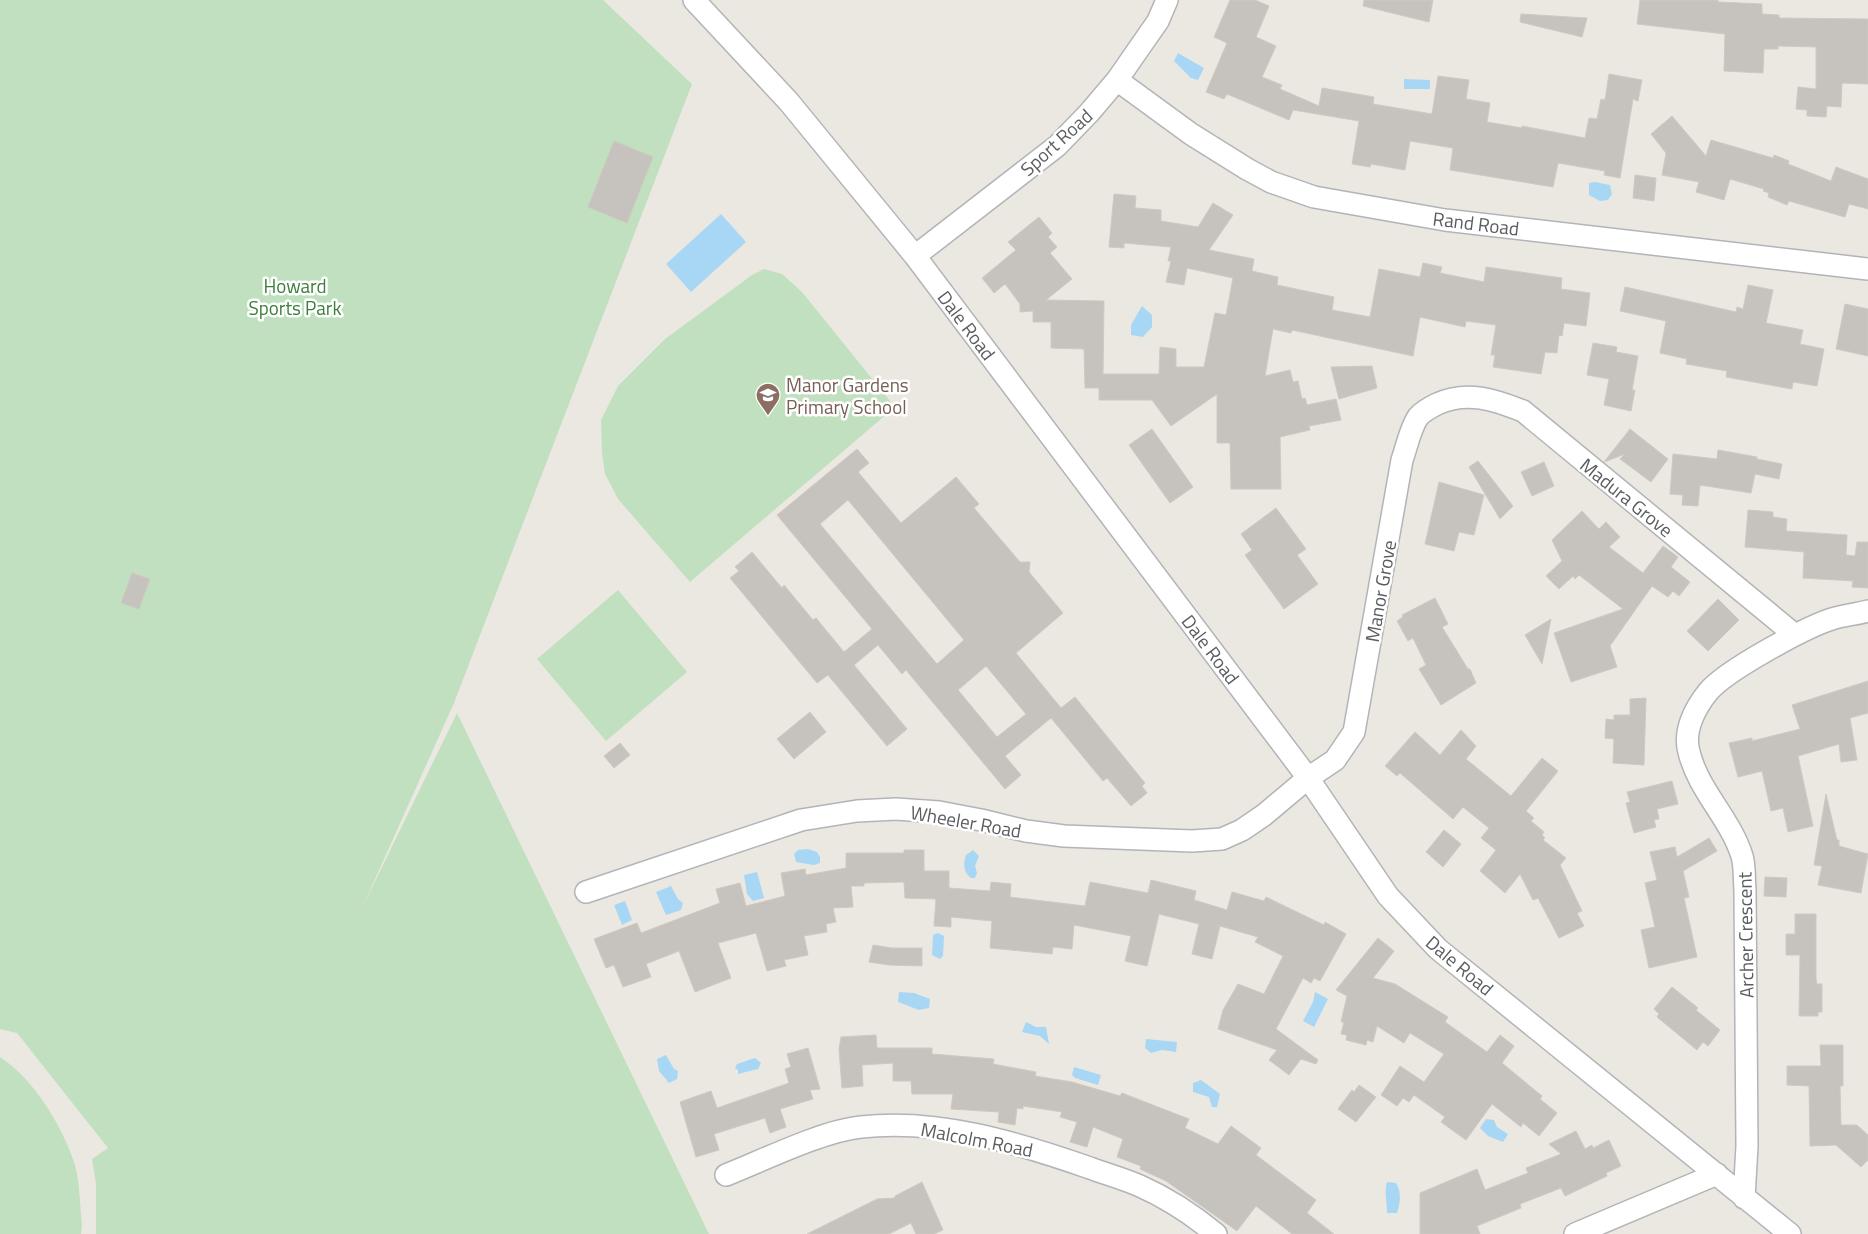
<svg xmlns="http://www.w3.org/2000/svg" width="1868" height="1234" viewBox="0 0 1868 1234" font-family="'Titillium Web',sans-serif">
<style>
.green{fill:#c1e0c0}
.water{fill:#a7d7f5}
.building{fill:#c6c3be;stroke:#cfc9c0;fill-rule:evenodd}
.lines{fill:none;stroke-linecap:round;stroke-linejoin:round}
.minor-casing{stroke:#b2b4b7;stroke-width:24}
.minor{stroke:#fff;stroke-width:21}
.labels{text-anchor:middle;dominant-baseline:central;stroke-width:5;stroke-linejoin:round;paint-order:stroke}
.street-label{font-size:19px;fill:#5a5d60;stroke:#fff}
.park-label{font-size:19px;fill:#3d7d3c;stroke:#fff}
.education-label{font-size:19px;fill:#785e54;stroke:#fff;text-anchor:start}
</style>
<rect width="100%" height="100%" fill="#ebe8e1"/>
<path class="green" d="M 0,0 L 603,0 L 692,84 L 454,703 L 363,906 L 457,713 L 709,1234 L 96,1234 L 96,1184 L 92,1159 L 108,1148 L 17,1033 L 0,1029 Z
M 764,269 L 782,274 L 802,292 L 895,407 L 690,582 L 618,499 L 605,474 L 602,453 L 601,420 L 618,386 L 665,339 L 752,275 Z
M 618,590 L 687,672 L 606,741 L 537,659 Z
M 0,1057 C 34,1079 63,1127 75,1165 C 80,1184 80,1207 82,1226 L 81,1234 L 0,1234 Z"/>
<path class="water" d="M 1178,53 L 1204,68 L 1198,80 L 1191,78 L 1174,61 Z
M 1404,79 L 1430,80 L 1430,89 L 1404,89 Z
M 1595,182 L 1610,185 L 1612,194 L 1608,200 L 1600,201 L 1589,195 L 1589,183 Z
M 721,214 L 746,242 L 691,292 L 666,264 Z
M 1142,306 L 1152,315 L 1152,327 L 1143,337 L 1131,335 L 1131,325 Z
M 808,849 L 817,852 L 820,857 L 820,863 L 814,865 L 796,862 L 794,854 L 798,850 Z
M 973,850 L 979,856 L 975,866 L 977,873 L 975,878 L 971,878 C 963,872 963,863 966,855 Z
M 757,872 L 764,898 L 753,901 L 747,894 L 744,875 Z
M 671,886 L 678,899 L 683,903 L 681,910 L 666,915 L 656,892 Z
M 625,901 L 632,920 L 622,925 L 614,905 Z
M 938,933 L 944,936 L 943,956 L 940,959 L 932,955 L 933,935 Z
M 899,992 L 914,993 L 930,999 L 929,1008 L 919,1010 L 898,1002 Z
M 1315,992 L 1328,999 L 1314,1027 L 1303,1021 L 1313,1002 Z
M 1026,1022 L 1036,1027 L 1046,1027 L 1049,1044 L 1040,1036 L 1022,1032 Z
M 1146,1039 L 1177,1042 L 1176,1052 L 1162,1050 L 1151,1053 L 1145,1048 Z
M 666,1055 L 674,1069 L 678,1071 L 677,1079 L 669,1083 L 659,1071 L 657,1059 Z
M 755,1058 L 761,1063 L 758,1069 L 738,1074 L 738,1070 L 735,1068 L 737,1064 Z
M 1074,1067 L 1101,1075 L 1098,1085 L 1075,1078 L 1072,1075 Z
M 1201,1080 L 1220,1094 L 1217,1107 L 1212,1107 L 1209,1097 L 1193,1092 L 1193,1083 Z
M 1486,1119 L 1494,1120 L 1497,1127 L 1508,1134 L 1503,1142 L 1488,1136 L 1480,1128 Z
M 1387,1182 L 1396,1183 C 1402,1193 1400,1203 1397,1213 L 1387,1213 C 1387,1203 1384,1192 1387,1182 Z"/>
<path class="building" d="M 1230,0 L 1255,0 L 1269,6 L 1256,37 L 1276,46 L 1262,77 L 1282,85 L 1280,89 L 1319,106 L 1322,88 L 1374,97 L 1373,104 L 1432,114 L 1438,76 L 1469,80 L 1466,99 L 1490,103 L 1487,122 L 1522,128 L 1522,126 L 1585,138 L 1589,118 L 1597,119 L 1601,99 L 1605,100 L 1609,74 L 1642,80 L 1638,101 L 1633,99 L 1620,178 L 1604,175 L 1605,171 L 1558,163 L 1553,187 L 1450,170 L 1453,148 L 1410,141 L 1405,170 L 1371,164 L 1370,167 L 1352,164 L 1359,121 L 1293,110 L 1289,120 L 1227,94 L 1224,99 L 1206,92 L 1227,43 L 1214,37 Z
M 1364,0 L 1433,0 L 1429,22 L 1363,6 Z
M 1640,0 L 1718,0 L 1718,2 L 1762,4 L 1762,14 L 1779,15 L 1779,18 L 1868,19 L 1868,84 L 1842,83 L 1841,107 L 1827,106 L 1826,117 L 1807,116 L 1807,110 L 1796,109 L 1798,87 L 1816,89 L 1816,47 L 1778,46 L 1778,49 L 1764,49 L 1763,73 L 1724,71 L 1725,34 L 1637,24 Z
M 1521,14 L 1587,18 L 1582,37 L 1520,22 Z
M 1672,116 L 1706,156 L 1711,140 L 1773,158 L 1774,155 L 1789,161 L 1788,164 L 1831,181 L 1836,167 L 1868,179 L 1868,209 L 1849,204 L 1845,217 L 1789,201 L 1787,205 L 1768,197 L 1769,193 L 1763,191 L 1764,189 L 1730,179 L 1724,200 L 1696,192 L 1699,182 L 1662,175 L 1666,153 L 1651,134 Z
M 614,141 L 653,157 L 627,223 L 588,207 Z
M 1635,175 L 1656,178 L 1654,201 L 1633,198 Z
M 1114,194 L 1136,196 L 1135,208 L 1161,210 L 1161,221 L 1198,227 L 1213,203 L 1233,215 L 1209,250 L 1254,259 L 1252,271 L 1278,277 L 1277,285 L 1334,297 L 1332,310 L 1370,317 L 1379,269 L 1420,277 L 1423,263 L 1442,267 L 1440,273 L 1484,282 L 1486,267 L 1562,278 L 1561,289 L 1590,293 L 1586,326 L 1564,323 L 1562,336 L 1559,335 L 1557,353 L 1545,352 L 1541,374 L 1493,367 L 1495,355 L 1491,355 L 1496,325 L 1466,321 L 1465,327 L 1420,317 L 1413,356 L 1292,330 L 1291,333 L 1273,329 L 1265,376 L 1290,370 L 1293,382 L 1298,381 L 1302,399 L 1305,398 L 1307,405 L 1336,399 L 1341,420 L 1309,426 L 1310,430 L 1280,437 L 1281,489 L 1231,489 L 1230,443 L 1217,443 L 1217,394 L 1171,426 L 1152,400 L 1099,400 L 1099,388 L 1085,388 L 1084,349 L 1051,348 L 1051,322 L 1033,322 L 1033,311 L 1020,312 L 1020,304 L 1005,284 L 994,293 L 982,278 L 1016,250 L 1008,242 L 1039,217 L 1052,233 L 1048,237 L 1057,247 L 1050,253 L 1072,279 L 1046,300 L 1104,301 L 1103,374 L 1159,374 L 1160,347 L 1176,349 L 1176,367 L 1204,367 L 1215,313 L 1226,315 L 1233,278 L 1187,268 L 1184,285 L 1166,282 L 1171,261 L 1168,261 L 1171,247 L 1124,243 L 1124,248 L 1109,247 Z
M 1748,285 L 1773,290 L 1766,323 L 1803,330 L 1800,344 L 1824,349 L 1817,386 L 1793,382 L 1792,389 L 1726,377 L 1727,371 L 1686,364 L 1687,359 L 1660,353 L 1666,321 L 1620,311 L 1625,287 L 1736,312 L 1737,307 L 1743,309 Z
M 1845,304 L 1868,309 L 1868,356 L 1836,349 Z
M 1593,343 L 1617,347 L 1616,352 L 1638,356 L 1632,390 L 1635,390 L 1631,411 L 1604,405 L 1609,379 L 1587,375 Z
M 1372,366 L 1377,388 L 1339,399 L 1331,367 Z
M 1152,429 L 1193,487 L 1170,503 L 1129,445 Z
M 1630,429 L 1668,459 L 1651,482 L 1620,459 L 1625,454 L 1604,462 Z
M 857,449 L 869,463 L 858,472 L 901,523 L 956,477 L 979,504 L 974,508 L 1020,562 L 1030,562 L 1029,572 L 1063,613 L 1016,653 L 1061,708 L 1075,697 L 1145,783 L 1142,786 L 1147,793 L 1131,806 L 1107,778 L 1103,781 L 1051,718 L 1005,756 L 1021,775 L 1005,789 L 906,670 L 902,674 L 878,645 L 854,665 L 907,729 L 887,746 L 828,675 L 817,683 L 730,578 L 739,571 L 735,567 L 752,552 L 782,588 L 784,585 L 813,620 L 816,618 L 844,652 L 872,629 L 777,515 ZM 848,500 L 964,640 L 937,664 L 820,524 ZM 986,666 L 1026,714 L 997,737 L 958,690 Z
M 1718,450 L 1757,457 L 1757,459 L 1782,464 L 1779,479 L 1755,474 L 1751,493 L 1700,485 L 1698,506 L 1682,505 L 1683,495 L 1670,494 L 1673,454 L 1717,459 Z
M 1478,461 L 1513,506 L 1500,519 L 1469,467 Z
M 1544,462 L 1554,486 L 1532,496 L 1521,472 Z
M 1439,482 L 1484,495 L 1474,535 L 1459,532 L 1454,551 L 1425,544 Z
M 1276,508 L 1306,549 L 1297,555 L 1318,584 L 1284,609 L 1245,555 L 1252,550 L 1241,534 Z
M 1748,510 L 1773,512 L 1773,517 L 1787,519 L 1786,531 L 1847,535 L 1846,555 L 1855,556 L 1857,542 L 1868,542 L 1868,588 L 1852,587 L 1853,581 L 1803,578 L 1804,552 L 1745,547 Z
M 1582,511 L 1599,529 L 1606,522 L 1620,537 L 1609,547 L 1643,573 L 1663,546 L 1678,557 L 1671,567 L 1690,582 L 1679,596 L 1673,591 L 1668,597 L 1652,586 L 1610,646 L 1617,667 L 1571,682 L 1554,633 L 1623,609 L 1579,575 L 1575,579 L 1573,576 L 1559,589 L 1546,576 L 1562,561 L 1552,540 Z
M 132,573 L 150,579 L 139,609 L 121,603 Z
M 1435,598 L 1448,624 L 1442,627 L 1468,669 L 1470,669 L 1476,683 L 1441,705 L 1419,669 L 1426,665 L 1413,638 L 1408,641 L 1397,621 L 1403,617 L 1402,615 Z
M 1718,599 L 1739,620 L 1708,651 L 1687,631 Z
M 1551,619 L 1542,664 L 1525,635 Z
M 1868,681 L 1868,713 L 1850,718 L 1857,760 L 1841,762 L 1839,744 L 1798,756 L 1813,826 L 1788,832 L 1783,808 L 1771,811 L 1762,771 L 1738,777 L 1729,743 L 1752,738 L 1752,741 L 1800,729 L 1792,705 Z
M 1646,698 L 1644,765 L 1613,763 L 1614,739 L 1605,738 L 1606,719 L 1614,720 L 1614,715 L 1630,715 L 1630,699 Z
M 810,712 L 826,732 L 794,759 L 777,739 Z
M 1461,730 L 1476,746 L 1466,759 L 1511,796 L 1542,758 L 1558,771 L 1526,811 L 1534,818 L 1531,821 L 1544,832 L 1542,835 L 1545,838 L 1543,840 L 1566,858 L 1560,865 L 1582,911 L 1577,913 L 1584,926 L 1559,938 L 1538,898 L 1533,900 L 1520,874 L 1505,893 L 1480,871 L 1496,850 L 1481,838 L 1489,828 L 1463,807 L 1453,819 L 1400,773 L 1397,776 L 1385,766 L 1415,732 L 1440,755 Z
M 620,743 L 630,755 L 614,768 L 604,756 Z
M 1672,781 L 1678,804 L 1657,809 L 1659,819 L 1654,820 L 1656,827 L 1634,833 L 1626,803 L 1630,802 L 1627,792 Z
M 1826,794 L 1837,840 L 1839,840 L 1839,846 L 1868,854 L 1861,893 L 1818,885 L 1822,866 L 1814,865 Z
M 1444,830 L 1461,844 L 1443,867 L 1426,852 Z
M 1709,838 L 1717,851 L 1683,871 L 1689,897 L 1684,898 L 1697,957 L 1649,968 L 1641,930 L 1655,927 L 1645,883 L 1657,880 L 1650,852 L 1675,847 L 1677,857 Z
M 904,850 L 924,850 L 924,871 L 949,871 L 949,888 L 990,891 L 991,882 L 1011,884 L 1010,897 L 1085,906 L 1090,882 L 1148,893 L 1151,880 L 1196,891 L 1194,900 L 1227,910 L 1232,892 L 1264,901 L 1266,897 L 1324,925 L 1325,922 L 1346,934 L 1320,981 L 1314,978 L 1311,983 L 1303,978 L 1276,1029 L 1318,1060 L 1316,1064 L 1301,1059 L 1289,1075 L 1269,1060 L 1277,1050 L 1218,1029 L 1223,1010 L 1238,984 L 1264,994 L 1283,956 L 1255,942 L 1258,937 L 1220,926 L 1212,959 L 1192,954 L 1199,924 L 1159,914 L 1147,966 L 1125,961 L 1131,936 L 1074,925 L 1072,949 L 1053,947 L 1052,954 L 990,948 L 992,921 L 951,917 L 951,927 L 934,926 L 936,899 L 905,898 L 904,882 L 864,883 L 864,886 L 851,886 L 853,907 L 833,908 L 836,922 L 826,924 L 827,932 L 804,936 L 808,955 L 784,960 L 786,966 L 767,971 L 756,933 L 718,943 L 731,978 L 695,992 L 679,951 L 646,964 L 651,977 L 623,987 L 614,965 L 606,968 L 594,939 L 637,923 L 641,933 L 720,903 L 716,889 L 740,883 L 746,906 L 785,896 L 781,873 L 805,869 L 806,875 L 846,868 L 846,853 L 904,853 Z
M 1765,877 L 1787,878 L 1786,897 L 1764,896 Z
M 1795,914 L 1816,914 L 1816,978 L 1817,984 L 1822,984 L 1822,1012 L 1818,1012 L 1818,1016 L 1799,1016 L 1800,955 L 1786,955 L 1786,934 L 1795,934 Z
M 1378,938 L 1394,951 L 1373,978 L 1395,984 L 1448,1017 L 1445,1022 L 1487,1052 L 1500,1035 L 1514,1046 L 1502,1063 L 1542,1096 L 1540,1099 L 1557,1113 L 1539,1136 L 1523,1123 L 1521,1127 L 1492,1104 L 1466,1140 L 1441,1122 L 1445,1117 L 1414,1095 L 1409,1102 L 1403,1098 L 1397,1106 L 1381,1095 L 1400,1066 L 1424,1082 L 1444,1054 L 1410,1033 L 1404,1043 L 1377,1026 L 1373,1042 L 1367,1040 L 1366,1045 L 1346,1040 L 1347,1035 L 1341,1034 L 1344,1022 L 1341,1022 L 1347,996 L 1336,990 Z
M 873,945 L 892,948 L 922,948 L 922,966 L 889,965 L 869,962 Z
M 1672,987 L 1698,1008 L 1696,1010 L 1720,1030 L 1708,1046 L 1703,1042 L 1697,1050 L 1657,1017 L 1659,1014 L 1654,1009 Z
M 876,1035 L 877,1048 L 932,1048 L 932,1054 L 994,1059 L 993,1064 L 1036,1072 L 1035,1076 L 1072,1082 L 1120,1096 L 1122,1093 L 1189,1119 L 1185,1128 L 1218,1144 L 1231,1126 L 1261,1148 L 1256,1155 L 1316,1200 L 1307,1213 L 1334,1234 L 1292,1234 L 1256,1206 L 1237,1231 L 1166,1181 L 1140,1169 L 1141,1166 L 1117,1157 L 1123,1139 L 1093,1127 L 1087,1147 L 1070,1142 L 1077,1122 L 1060,1117 L 1062,1112 L 1023,1106 L 1023,1109 L 1017,1108 L 1015,1125 L 998,1122 L 999,1112 L 951,1109 L 953,1094 L 912,1094 L 911,1081 L 893,1081 L 893,1063 L 862,1065 L 863,1086 L 842,1088 L 839,1049 L 841,1037 Z
M 1820,1045 L 1843,1045 L 1843,1086 L 1840,1086 L 1841,1125 L 1857,1125 L 1868,1135 L 1868,1160 L 1861,1167 L 1836,1145 L 1810,1146 L 1809,1086 L 1787,1085 L 1787,1066 L 1821,1066 Z
M 808,1048 L 820,1089 L 810,1090 L 813,1099 L 780,1109 L 786,1127 L 770,1133 L 765,1118 L 714,1134 L 719,1150 L 696,1157 L 680,1102 L 711,1091 L 717,1108 L 789,1083 L 785,1069 L 791,1067 L 787,1054 Z
M 1359,1085 L 1376,1097 L 1356,1122 L 1338,1109 L 1352,1090 L 1354,1092 Z
M 1576,1131 L 1585,1149 L 1592,1145 L 1593,1148 L 1609,1140 L 1621,1166 L 1606,1173 L 1607,1176 L 1565,1196 L 1561,1188 L 1520,1204 L 1521,1208 L 1477,1226 L 1480,1234 L 1420,1234 L 1420,1193 L 1477,1169 L 1485,1190 L 1528,1173 L 1526,1168 L 1561,1154 L 1549,1144 Z
M 922,1182 L 943,1230 L 934,1234 L 916,1234 L 911,1223 L 889,1234 L 807,1234 L 877,1199 L 895,1198 L 895,1196 Z"/>
<g class="lines">
<defs>
<path id="minor" d="M 694,0 L 789,102 L 915,256 L 1308,778 L 1388,896 L 1438,949 L 1790,1234
M 1117,80 L 1191,134 L 1247,169 L 1271,182 L 1314,197 L 1445,220 L 1868,269
M 915,256 L 1057,146 L 1089,113 L 1117,80 L 1158,21 L 1167,0
M 586,892 L 801,820 L 857,811 L 896,809 L 939,812 L 981,820 L 1026,831 L 1064,836 L 1192,841 L 1222,839 L 1242,830 L 1264,815 L 1308,778 L 1335,760 L 1354,732 L 1402,460 C 1407,446 1410,429 1418,417 C 1423,411 1431,407 1437,404 C 1467,390 1495,400 1523,411 L 1795,635
M 726,1175 C 764,1160 822,1131 861,1127 C 938,1118 1018,1143 1090,1168 C 1106,1174 1124,1179 1140,1186 C 1167,1198 1193,1215 1216,1234
M 1744,1198 L 1747,1146 L 1745,890 C 1744,879 1745,866 1742,856 C 1730,818 1698,790 1689,752 C 1683,731 1695,708 1708,692 C 1725,671 1807,626 1835,618 C 1846,615 1857,614 1868,611
M 1575,1234 L 1717,1174"/>
</defs>
<use href="#minor" class="minor-casing"/>
<use href="#minor" class="minor"/>
</g>
<defs>
<symbol id="school-pin" viewBox="-11 -11 22 30"><path d="M0 17L-7.5 6A9.5 9.5 0 1 1 7.5 6Z" fill="#8d6e63" stroke="#fff"/><path d="M0-5L7-2L0 1L-7-2ZM-4 1L0 2.5L4 1V4Q0 6-4 4Z" fill="#fff"/></symbol>
</defs>
<g fill-rule="evenodd">
<use href="#school-pin" x="754" y="381" width="28" height="38"/>
</g>
<g class="labels">
<g class="street-label">
<text transform="translate(1056 142) rotate(-42)">Sport Road</text>
<text transform="translate(1476 223) rotate(7)">Rand Road</text>
<text transform="translate(967 325) rotate(53)">Dale Road</text>
<text transform="translate(1627 497) rotate(39)">Madura Grove</text>
<text transform="translate(1380 591) rotate(-80)">Manor Grove</text>
<text transform="translate(1211 649) rotate(53)">Dale Road</text>
<text transform="translate(966 821) rotate(10)">Wheeler Road</text>
<text transform="translate(1745 935) rotate(-91)">Archer Crescent</text>
<text transform="translate(1460 965) rotate(40)">Dale Road</text>
<text transform="translate(977 1139) rotate(11)">Malcolm Road</text>
</g>
<g class="park-label">
<text x="295" y="285">Howard<tspan x="295" dy="22">Sports Park</tspan></text>
</g>
<g class="education-label">
<text x="786" y="384">Manor Gardens<tspan x="786" dy="22">Primary School</tspan></text>
</g>
</g>
</svg>
